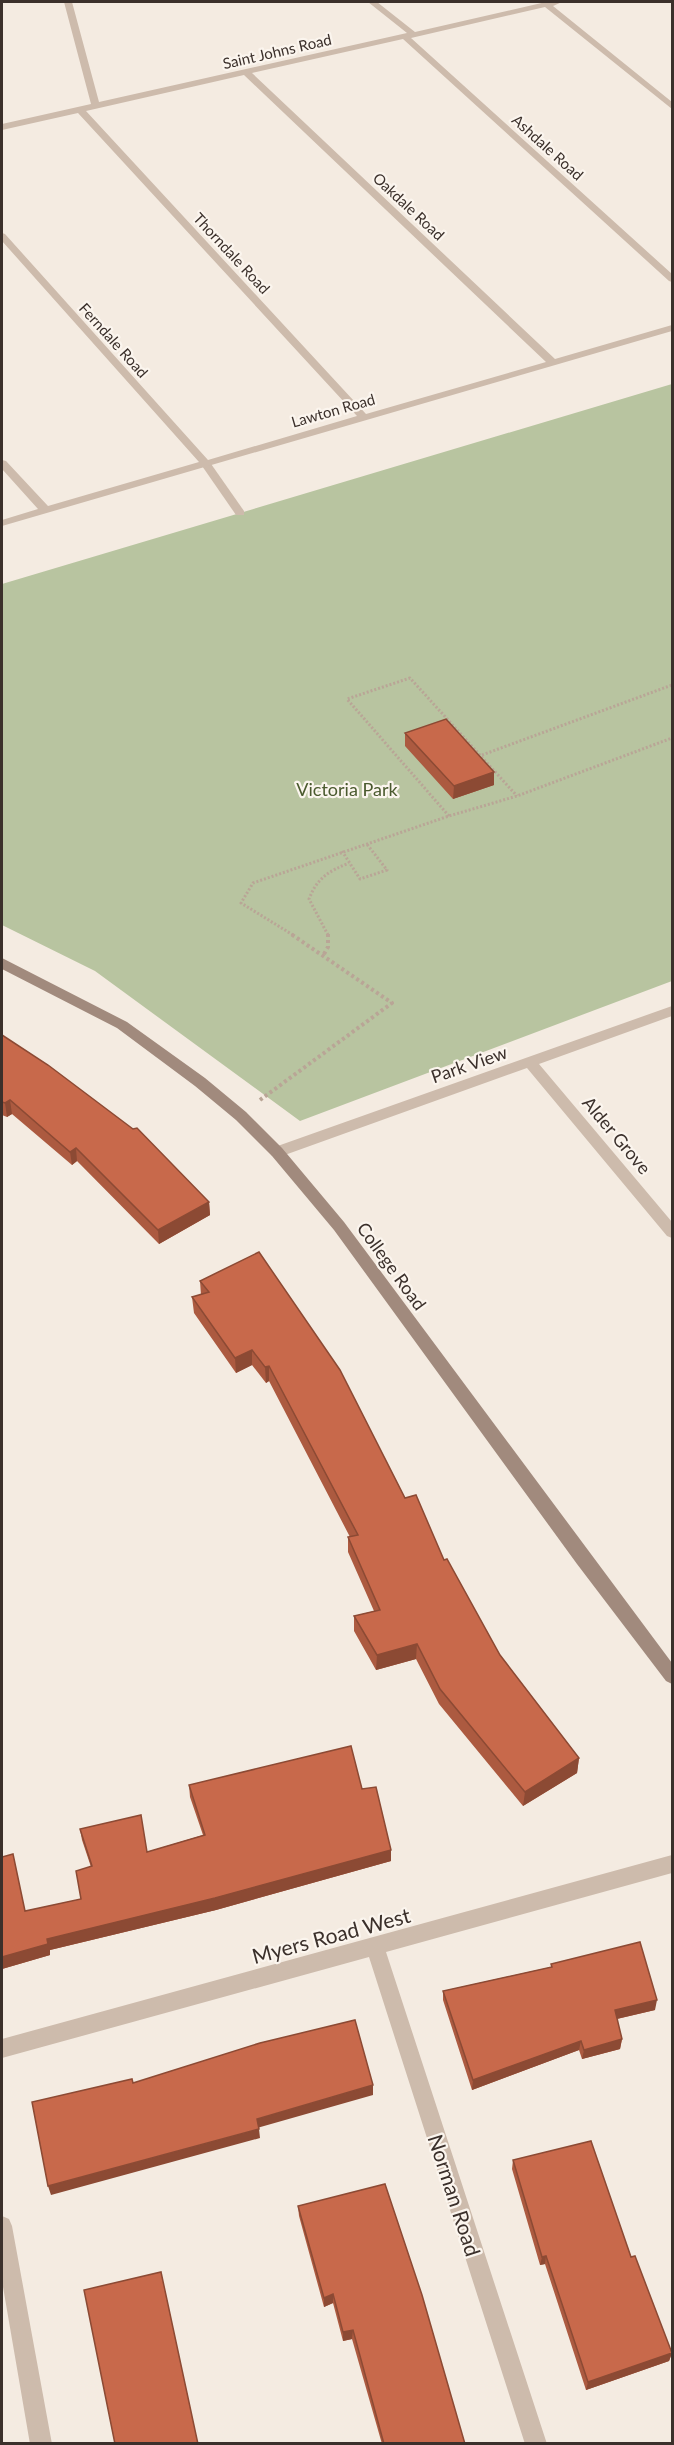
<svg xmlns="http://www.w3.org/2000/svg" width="674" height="2445" viewBox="0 0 674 2445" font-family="Lato,sans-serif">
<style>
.green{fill:#b8c4a0}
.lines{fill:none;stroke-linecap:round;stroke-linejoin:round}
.path-far1{stroke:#b9a596;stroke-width:3;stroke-dasharray:2 2;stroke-linecap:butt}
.path{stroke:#b9a596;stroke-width:4;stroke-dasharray:3 3;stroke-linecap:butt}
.lane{fill:#cdbbac;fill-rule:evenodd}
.street{fill:#cdbbac;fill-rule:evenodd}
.secondary{fill:#a18a7d;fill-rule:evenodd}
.wall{fill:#ac5a40}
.shaded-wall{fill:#8c4a34}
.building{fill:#c8694b;stroke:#8c4a34;stroke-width:1.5}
.labels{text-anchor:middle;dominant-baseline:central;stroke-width:4.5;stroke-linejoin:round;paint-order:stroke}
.far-street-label{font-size:15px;fill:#3b302b;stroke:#fbf5ee}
.park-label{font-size:18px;fill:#4a5a2e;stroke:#fbf5ee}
.street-label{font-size:18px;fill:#3b302b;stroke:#fbf5ee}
.near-street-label{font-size:21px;fill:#3b302b;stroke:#fbf5ee}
</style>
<rect width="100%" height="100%" fill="#f4ebe1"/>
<path class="green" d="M 672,384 L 672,981 L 300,1121 L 95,971 L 2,925 L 2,584 Z"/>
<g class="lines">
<path class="path-far1" d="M 482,755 L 672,685
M 449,816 L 347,699 L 410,678 L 517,796
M 342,851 L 360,879 L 387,870 L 366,843
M 293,935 L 241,903 L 253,883 L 449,816 L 517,796 L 672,738
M 328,935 L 309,899 C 317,878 329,871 349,863"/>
<path class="path" d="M 324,954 L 328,947 L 328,934
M 260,1100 L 392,1003 L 291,934"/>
<path class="lane" d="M 205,460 L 209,461 L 244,511 L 244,515 L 236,515 L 200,463 Z"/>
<path class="street" d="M 64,2 L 72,2 L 99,102 L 407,33 L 368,2 L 377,2 L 415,32 L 546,2 L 562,2 L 553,6 L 672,102 L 672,109 L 545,7 L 411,38 L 672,274 L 672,282 L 669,281 L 403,39 L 252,73 L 555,359 L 672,325 L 672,331 L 2,526 L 2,520 L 38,509 L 2,469 L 2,460 L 6,461 L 48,506 L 199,462 L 2,241 L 2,233 L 5,234 L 208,460 L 357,416 L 78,113 L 2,130 L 2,124 L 91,104 ZM 244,75 L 546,362 L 366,414 L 86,111 Z
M 672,1006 L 672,1016 L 539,1064 L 672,1222 L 672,1238 L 667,1236 L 527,1068 L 282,1156 L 272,1156 L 270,1152 L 272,1148 Z
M 672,1855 L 672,1873 L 386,1952 L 547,2444 L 525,2444 L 369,1957 L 2,2058 L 2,2039 Z
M 2,2216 L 9,2219 L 12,2226 L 52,2444 L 30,2444 L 2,2281 Z"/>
<path class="secondary" d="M 2,958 L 127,1022 L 205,1078 L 246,1112 L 282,1148 L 344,1222 L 672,1663 L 672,1684 L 666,1681 L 577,1564 L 334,1230 L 272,1156 L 236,1120 L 195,1086 L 117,1028 L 2,969 Z"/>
</g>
<path class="wall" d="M 405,733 L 494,772 L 494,785 L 453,799 L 405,746 Z
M 2,1035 L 209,1202 L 210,1215 L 159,1244 L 77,1161 L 72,1165 L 12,1114 L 7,1117 L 2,1115 Z
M 200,1281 L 405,1498 L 444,1560 L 500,1655 L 579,1758 L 577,1773 L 523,1806 L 439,1704 L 416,1659 L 376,1670 L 354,1631 L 354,1616 L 374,1611 L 348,1552 L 348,1537 L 350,1537 L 269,1381 L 266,1383 L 252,1365 L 236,1373 L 194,1313 L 192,1297 L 201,1295 Z
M 189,1785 L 362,1789 L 391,1850 L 391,1861 L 216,1910 L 50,1950 L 50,1955 L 2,1969 L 2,1857 L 25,1911 L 81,1899 L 91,1867 L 82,1840 L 80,1829 L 147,1852 L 203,1835 L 190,1797 Z
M 551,1964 L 655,2010 L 617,2019 L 622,2039 L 620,2049 L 582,2059 L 579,2050 L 472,2090 L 443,2000 L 443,1991 L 551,1967 Z
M 513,2160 L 631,2257 L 672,2353 L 669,2361 L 586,2390 L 545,2264 L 540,2265 L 512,2169 Z
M 298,2206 L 465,2444 L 382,2444 L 352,2339 L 343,2341 L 333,2303 L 324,2307 L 299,2216 Z"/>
<path class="shaded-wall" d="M 494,772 L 494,785 L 453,799 L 454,786 Z
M 10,1100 L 12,1114 L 7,1117 L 5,1103 Z
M 76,1148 L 77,1161 L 72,1165 L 70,1152 Z
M 209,1202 L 210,1215 L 159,1244 L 158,1230 Z
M 252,1350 L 252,1365 L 236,1373 L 235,1358 Z
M 269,1366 L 269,1381 L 266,1383 L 265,1367 Z
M 417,1644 L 416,1659 L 376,1670 L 377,1655 Z
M 579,1758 L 577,1773 L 523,1806 L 525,1792 Z
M 391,1850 L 391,1861 L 216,1910 L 50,1950 L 50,1955 L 2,1969 L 2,1957 L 47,1939 Z
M 657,2000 L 655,2010 L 612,2020 L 615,2010 Z
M 622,2039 L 620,2049 L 582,2059 L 584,2050 Z
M 581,2041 L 579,2050 L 472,2090 L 473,2080 Z
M 373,2085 L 373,2095 L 257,2128 L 257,2119 Z
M 259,2129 L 260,2138 L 51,2195 L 48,2186 Z
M 546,2256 L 545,2264 L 540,2265 L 542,2257 Z
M 333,2294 L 333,2303 L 324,2307 L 324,2298 Z
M 353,2330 L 352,2339 L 343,2341 L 343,2332 Z
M 672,2353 L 669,2361 L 586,2390 L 588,2382 Z"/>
<path class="building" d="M 446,719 L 494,772 L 454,786 L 405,733 Z
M 2,1035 L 48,1065 L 133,1129 L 137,1128 L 209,1202 L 158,1230 L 76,1148 L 70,1152 L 10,1100 L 5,1103 L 2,1102 Z
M 259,1252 L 340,1370 L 405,1498 L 416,1495 L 444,1560 L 447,1559 L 500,1655 L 579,1758 L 525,1792 L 440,1689 L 417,1644 L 377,1655 L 354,1616 L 380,1610 L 348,1537 L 358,1535 L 269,1366 L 265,1367 L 252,1350 L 235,1358 L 192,1297 L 209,1292 L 200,1281 Z
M 351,1746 L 362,1789 L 376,1787 L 391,1850 L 215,1898 L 47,1939 L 48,1944 L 2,1957 L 2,1857 L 13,1854 L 25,1911 L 81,1899 L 76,1871 L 92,1866 L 80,1829 L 141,1815 L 147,1852 L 205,1835 L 189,1785 Z
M 640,1942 L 657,2000 L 615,2010 L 622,2039 L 584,2050 L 581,2041 L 473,2080 L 443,1991 L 552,1967 L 551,1964 Z
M 355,2020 L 373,2085 L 257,2119 L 259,2129 L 48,2186 L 32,2102 L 132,2079 L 133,2083 L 260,2043 Z
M 591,2141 L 631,2257 L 635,2256 L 672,2353 L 588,2382 L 546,2256 L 542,2257 L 513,2160 Z
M 385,2184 L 422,2295 L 465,2444 L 384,2444 L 353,2330 L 343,2332 L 333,2294 L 324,2298 L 298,2206 Z
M 161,2272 L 198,2444 L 115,2444 L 84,2290 Z"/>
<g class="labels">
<g class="far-street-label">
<text transform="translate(277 51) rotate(-13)">Saint Johns Road</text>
<text transform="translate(548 147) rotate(42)">Ashdale Road</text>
<text transform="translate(409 206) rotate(43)">Oakdale Road</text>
<text transform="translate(232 253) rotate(47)">Thorndale Road</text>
<text transform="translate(114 340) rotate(48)">Ferndale Road</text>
<text transform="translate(333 410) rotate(-16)">Lawton Road</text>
</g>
<g class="park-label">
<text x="347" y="789">Victoria Park</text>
</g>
<g class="street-label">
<text transform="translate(469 1064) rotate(-19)">Park View</text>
<text transform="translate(617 1135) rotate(50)">Alder Grove</text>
<text transform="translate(392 1266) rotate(54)">College Road</text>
</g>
<g class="near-street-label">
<text transform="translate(331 1935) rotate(-15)">Myers Road West</text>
<text transform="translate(455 2195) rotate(72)">Norman Road</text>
</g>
</g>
<rect width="674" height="2445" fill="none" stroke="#3b302b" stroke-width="6"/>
</svg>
